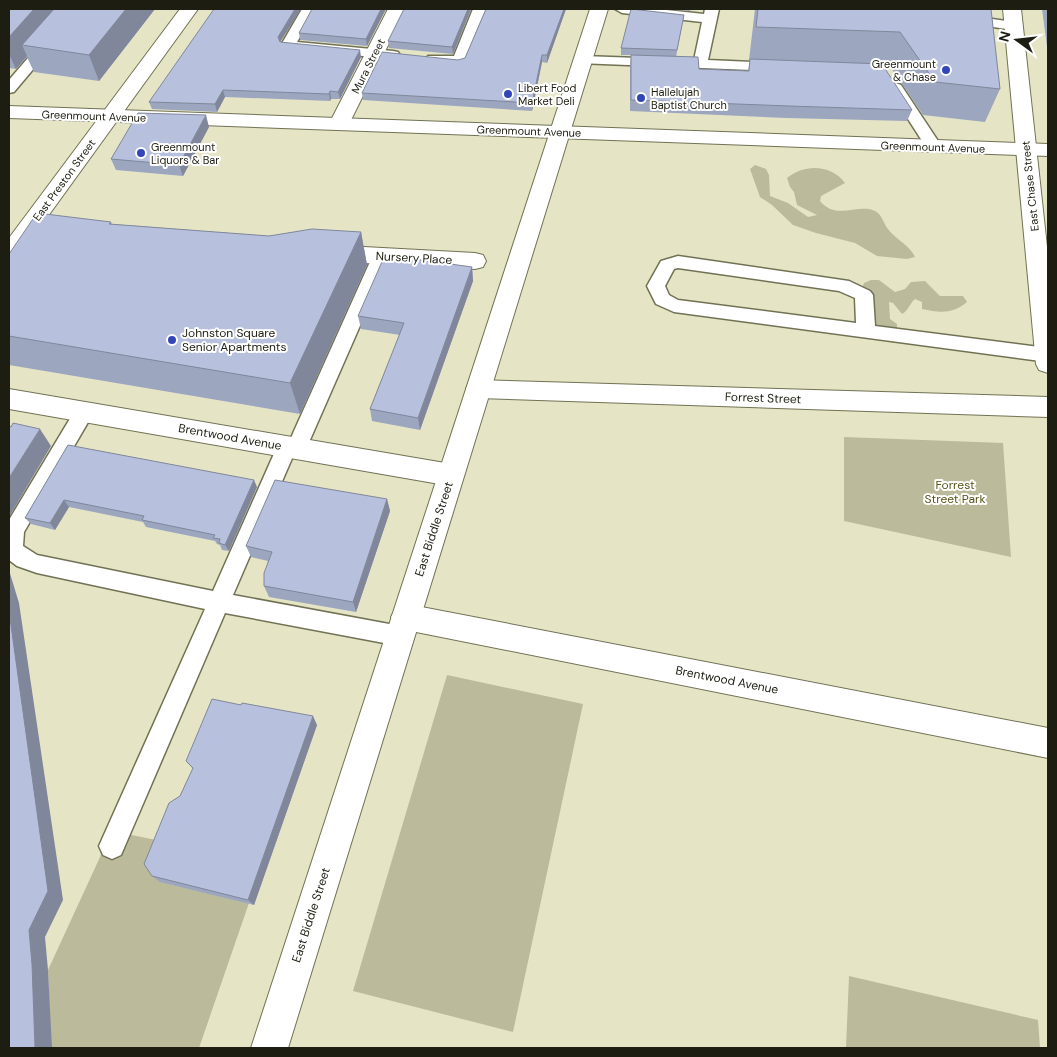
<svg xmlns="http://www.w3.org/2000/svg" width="1057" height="1057" viewBox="0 0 1057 1057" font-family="'DM Sans',sans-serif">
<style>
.green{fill:#bbbb9c}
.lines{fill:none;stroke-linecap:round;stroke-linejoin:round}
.service-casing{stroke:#717154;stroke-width:3}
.pedestrian-casing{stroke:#717154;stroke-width:2}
.minor-casing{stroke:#717154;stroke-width:2}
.tertiary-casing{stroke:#717154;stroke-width:2}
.secondary-casing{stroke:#717154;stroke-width:2}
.primary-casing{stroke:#717154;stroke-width:2}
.service{fill:#fff;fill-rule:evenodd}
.pedestrian{fill:#fff;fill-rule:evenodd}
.minor{fill:#fff;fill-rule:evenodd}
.tertiary{fill:#fff;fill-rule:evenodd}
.secondary{fill:#fff;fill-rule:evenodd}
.primary{fill:#fff;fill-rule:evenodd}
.wall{fill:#9da6bf}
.shaded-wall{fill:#80879b}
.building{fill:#b7c1de;stroke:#80879b}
.poi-dot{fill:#3346b8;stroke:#fff;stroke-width:2}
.labels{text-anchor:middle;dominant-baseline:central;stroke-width:4;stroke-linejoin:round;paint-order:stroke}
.far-poi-label{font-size:11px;fill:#1d1d11;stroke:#fff;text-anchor:start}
.far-street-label{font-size:11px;fill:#1d1d11;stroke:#fff}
.street-label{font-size:12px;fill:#1d1d11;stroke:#fff}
.poi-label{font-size:12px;fill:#1d1d11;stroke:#fff;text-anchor:start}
.park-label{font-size:12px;fill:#565418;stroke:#fff}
</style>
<rect width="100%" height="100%" fill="#e5e5c6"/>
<path class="green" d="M 755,165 L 766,169 L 769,175 L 770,196 L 788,203 L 808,217 L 817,215 L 797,205 L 794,192 L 790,187 L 787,178 C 804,164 831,164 845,183 L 821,196 L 820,201 C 836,221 859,203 875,211 C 882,214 883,223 888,229 C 896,240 909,244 915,257 L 907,259 L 877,256 L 855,243 L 816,233 L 793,225 L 772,205 L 760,197 L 750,169 Z
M 871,280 L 879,280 L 895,292 L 905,289 L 911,282 L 925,281 L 940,296 L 963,296 L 967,302 C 953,314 940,313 922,309 L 922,302 L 915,299 C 909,304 909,310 902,314 L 893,303 L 889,302 L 890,319 L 897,324 L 897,330 L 869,326 L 861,291 L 864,283 Z
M 844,437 L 1003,443 L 1011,557 L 844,521 Z
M 447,675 L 583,704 L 513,1032 L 353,991 Z
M 112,831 L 171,843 L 250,900 L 199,1048 L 51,1048 L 48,970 Z
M 849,976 L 1038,1020 L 1040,1048 L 846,1048 Z"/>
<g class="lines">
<defs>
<path id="service" d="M 70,9 L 84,9 L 14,92 L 9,93 L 9,80 Z
M 302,9 L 316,9 L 297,42 L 393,51 L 398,52 L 400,55 L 398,58 L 393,59 L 283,48 L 281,45 Z
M 473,9 L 487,9 L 464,64 L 459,65 L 428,62 L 426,59 L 428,56 L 454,56 Z
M 615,9 L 657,9 L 704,14 L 705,9 L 719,9 L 708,60 L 778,63 L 783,64 L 785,67 L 783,70 L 778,71 L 578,63 L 576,60 L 578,57 L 583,56 L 694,60 L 702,22 L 622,13 Z
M 965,15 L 1013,22 L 1018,23 L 1020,26 L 1018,29 L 1013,30 L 960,22 L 958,19 Z
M 896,83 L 901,85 L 942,147 L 940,150 L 928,150 L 926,147 L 888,88 L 891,85 Z
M 678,256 L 849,281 L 870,291 L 873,295 L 875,326 L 1047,348 L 1048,362 L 674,312 L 656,304 L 647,286 L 661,261 ZM 678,268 L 839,291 L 855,298 L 856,323 L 678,300 L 669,295 L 665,286 L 674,269 Z
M 378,258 L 384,260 L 387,264 L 306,449 L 303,455 L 293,456 L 233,595 L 400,626 L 408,629 L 411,636 L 408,643 L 400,646 L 225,613 L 121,855 L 112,859 L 103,855 L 99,846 L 205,609 L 37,573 L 17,566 L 9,560 L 9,520 L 77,407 L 84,404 L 91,407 L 94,412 L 24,532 L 23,546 L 37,555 L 213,591 L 277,447 L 280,441 L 290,440 L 369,264 L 372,260 Z"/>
<path id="pedestrian" d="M 327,245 L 475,253 L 483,255 L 486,261 L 483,267 L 475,269 L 327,261 L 319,258 L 316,253 L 319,248 Z"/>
<path id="minor" d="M 388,9 L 406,9 L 349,124 L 346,128 L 339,130 L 332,128 L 329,124 Z
M 478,380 L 1048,397 L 1048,417 L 478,398 L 469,396 L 466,389 L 469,382 Z
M 9,389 L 451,464 L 460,467 L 464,475 L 460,483 L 451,486 L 9,409 Z
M 406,604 L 1048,728 L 1048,758 L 406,630 L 396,626 L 391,617 L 396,608 Z"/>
<path id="tertiary" d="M 1003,9 L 1021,9 L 1048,256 L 1048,373 L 1039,370 L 1036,364 Z"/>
<path id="secondary" d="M 180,9 L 198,9 L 17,259 L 9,262 L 9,238 Z
M 590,9 L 608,9 L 288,1048 L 251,1048 Z"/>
<path id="primary" d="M 9,106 L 1048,144 L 1048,156 L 9,118 Z"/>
</defs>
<use href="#service" class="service-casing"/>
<use href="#pedestrian" class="pedestrian-casing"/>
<use href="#minor" class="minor-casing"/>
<use href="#tertiary" class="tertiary-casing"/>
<use href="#secondary" class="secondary-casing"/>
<use href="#primary" class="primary-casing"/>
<use href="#service" class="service"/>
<use href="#pedestrian" class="pedestrian"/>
<use href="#minor" class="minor"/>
<use href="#tertiary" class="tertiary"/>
<use href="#secondary" class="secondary"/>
<use href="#primary" class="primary"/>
</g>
<path class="wall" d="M 9,9 L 155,9 L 99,81 L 34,72 L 27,57 L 16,69 L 9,68 Z
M 386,9 L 367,46 L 300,40 L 299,33 Z
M 471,9 L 453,54 L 389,48 L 388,41 Z
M 486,9 L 566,9 L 547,63 L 542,62 L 532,111 L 363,100 L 362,93 L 465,58 Z
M 659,9 L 691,9 L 690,11 Z
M 755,9 L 991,9 L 1000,89 L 985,122 L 923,115 L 889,65 L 882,65 L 912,110 L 907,121 L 786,118 L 630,111 L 630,67 L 631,55 L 621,55 L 621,48 L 684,15 L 676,57 L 699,69 L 748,71 L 750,60 L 749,60 Z
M 1042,9 L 1048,9 L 1048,56 L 1048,54 Z
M 281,42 L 361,57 L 340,99 L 331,99 L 330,101 L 225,97 L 217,112 L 152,109 L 149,102 Z
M 209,127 L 183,176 L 116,170 L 111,159 Z
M 111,222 L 112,224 L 269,236 L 361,232 L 367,265 L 300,414 L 9,365 L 9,254 Z
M 472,267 L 473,281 L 420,430 L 372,421 L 370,409 L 400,335 L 361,329 L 358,316 Z
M 68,445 L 257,487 L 229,551 L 222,550 L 220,545 L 217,544 L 215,541 L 146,527 L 143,522 L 69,507 L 55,530 L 31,524 L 25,518 Z
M 387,499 L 390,511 L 356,612 L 269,597 L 264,586 L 268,561 L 251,557 L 246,546 Z
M 317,725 L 254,905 L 160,882 L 152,876 L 180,796 L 193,769 L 186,761 Z"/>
<path class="shaded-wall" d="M 34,9 L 68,9 L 22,45 L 27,56 L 16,69 L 9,54 L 9,37 Z
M 126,9 L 155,9 L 99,81 L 89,55 Z
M 295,9 L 301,9 L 279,44 L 278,37 Z
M 381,9 L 386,9 L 367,46 L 366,39 Z
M 468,9 L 471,9 L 453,54 L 452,47 Z
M 564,9 L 566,9 L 547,63 L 547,55 Z
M 360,50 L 361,57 L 340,99 L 338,92 Z
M 542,55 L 542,62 L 532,111 L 532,103 Z
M 223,90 L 225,97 L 217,112 L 215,104 Z
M 330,91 L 331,99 L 330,101 L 329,94 Z
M 206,115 L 209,127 L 183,176 L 179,165 Z
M 361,232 L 367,265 L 300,414 L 290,383 Z
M 472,267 L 473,281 L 420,430 L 418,418 Z
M 40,429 L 51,446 L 9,517 L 9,478 Z
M 254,480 L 257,487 L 229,551 L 225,545 Z
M 387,499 L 390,511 L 356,612 L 353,602 Z
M 64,500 L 69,507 L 55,530 L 50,523 Z
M 9,570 L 19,603 L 63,900 L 45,937 L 48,970 L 52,1048 L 35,1048 L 29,930 L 9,611 Z
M 313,716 L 317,725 L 254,905 L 248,900 Z"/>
<path class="building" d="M 9,9 L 34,9 L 9,37 Z
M 54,9 L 126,9 L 89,55 L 22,45 Z
M 214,9 L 295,9 L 278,37 L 280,42 L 360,50 L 338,92 L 330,91 L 329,94 L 223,90 L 215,104 L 149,102 Z
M 312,9 L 381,9 L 366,39 L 299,33 Z
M 404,9 L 468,9 L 452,47 L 388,41 Z
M 486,9 L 564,9 L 547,55 L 542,55 L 532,103 L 362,93 L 382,52 L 458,60 L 465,58 Z
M 631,9 L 684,15 L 677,50 L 621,48 Z
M 758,9 L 991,9 L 1000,89 L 935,82 L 900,32 L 756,27 Z
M 631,55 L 698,57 L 699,69 L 749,71 L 750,59 L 882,64 L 912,110 L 789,106 L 631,100 Z
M 138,113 L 206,115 L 179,165 L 111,159 Z
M 37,213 L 111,222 L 109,224 L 269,236 L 312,229 L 361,232 L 290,383 L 9,336 L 9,254 Z
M 385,255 L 472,267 L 418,418 L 370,409 L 404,323 L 358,316 Z
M 13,423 L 40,429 L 9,478 L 9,426 L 11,427 Z
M 68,445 L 254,480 L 225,545 L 219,543 L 220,539 L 213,538 L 215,535 L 142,520 L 144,516 L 64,500 L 50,523 L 25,518 Z
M 275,480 L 387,499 L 353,602 L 264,586 L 264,573 L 272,552 L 246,546 Z
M 9,611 L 48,891 L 29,930 L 32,964 L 35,1048 L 9,1048 Z
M 212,699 L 241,705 L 242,703 L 313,716 L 248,900 L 152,876 L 144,864 L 169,803 L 180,796 L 193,768 L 186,761 Z"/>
<g class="poi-dot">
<circle cx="946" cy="70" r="5"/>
<circle cx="508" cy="94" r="5"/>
<circle cx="641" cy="98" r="5"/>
<circle cx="141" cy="153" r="5"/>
<circle cx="172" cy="340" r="5"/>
</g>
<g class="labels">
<g class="far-poi-label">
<text x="936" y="64" text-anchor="end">Greenmount<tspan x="936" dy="13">&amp; Chase</tspan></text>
<text x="518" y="88">Libert Food<tspan x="518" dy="13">Market Deli</tspan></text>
<text x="651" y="92">Hallelujah<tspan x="651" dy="13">Baptist Church</tspan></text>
<text x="151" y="147">Greenmount<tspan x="151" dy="13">Liquors &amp; Bar</tspan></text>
</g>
<g class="far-street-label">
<text transform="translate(368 66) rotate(-63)">Mura Street</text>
<text transform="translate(94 116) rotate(2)">Greenmount Avenue</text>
<text transform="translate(529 131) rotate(2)">Greenmount Avenue</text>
<text transform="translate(933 147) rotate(2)">Greenmount Avenue</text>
<text transform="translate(64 180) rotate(-54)">East Preston Street</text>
<text transform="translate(1030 186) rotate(-96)">East Chase Street</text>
</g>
<g class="street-label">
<text transform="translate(414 258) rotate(3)">Nursery Place</text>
<text transform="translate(763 398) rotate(2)">Forrest Street</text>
<text transform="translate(230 437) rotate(10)">Brentwood Avenue</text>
<text transform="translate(434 529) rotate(-72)">East Biddle Street</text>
<text transform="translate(727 680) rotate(11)">Brentwood Avenue</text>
<text transform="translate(311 915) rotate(-72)">East Biddle Street</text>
</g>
<g class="poi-label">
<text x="182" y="333">Johnston Square<tspan x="182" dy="14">Senior Apartments</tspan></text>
</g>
<g class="park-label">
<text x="955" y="485">Forrest<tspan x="955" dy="14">Street Park</tspan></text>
</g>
</g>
<rect width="1057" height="1057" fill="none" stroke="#1d1d11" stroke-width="20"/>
<g transform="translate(1017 40) rotate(285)" stroke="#ffffff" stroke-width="4" paint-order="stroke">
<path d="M0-4L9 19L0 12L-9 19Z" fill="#1d1d11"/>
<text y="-8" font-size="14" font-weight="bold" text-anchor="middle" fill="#1d1d11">N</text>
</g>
</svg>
